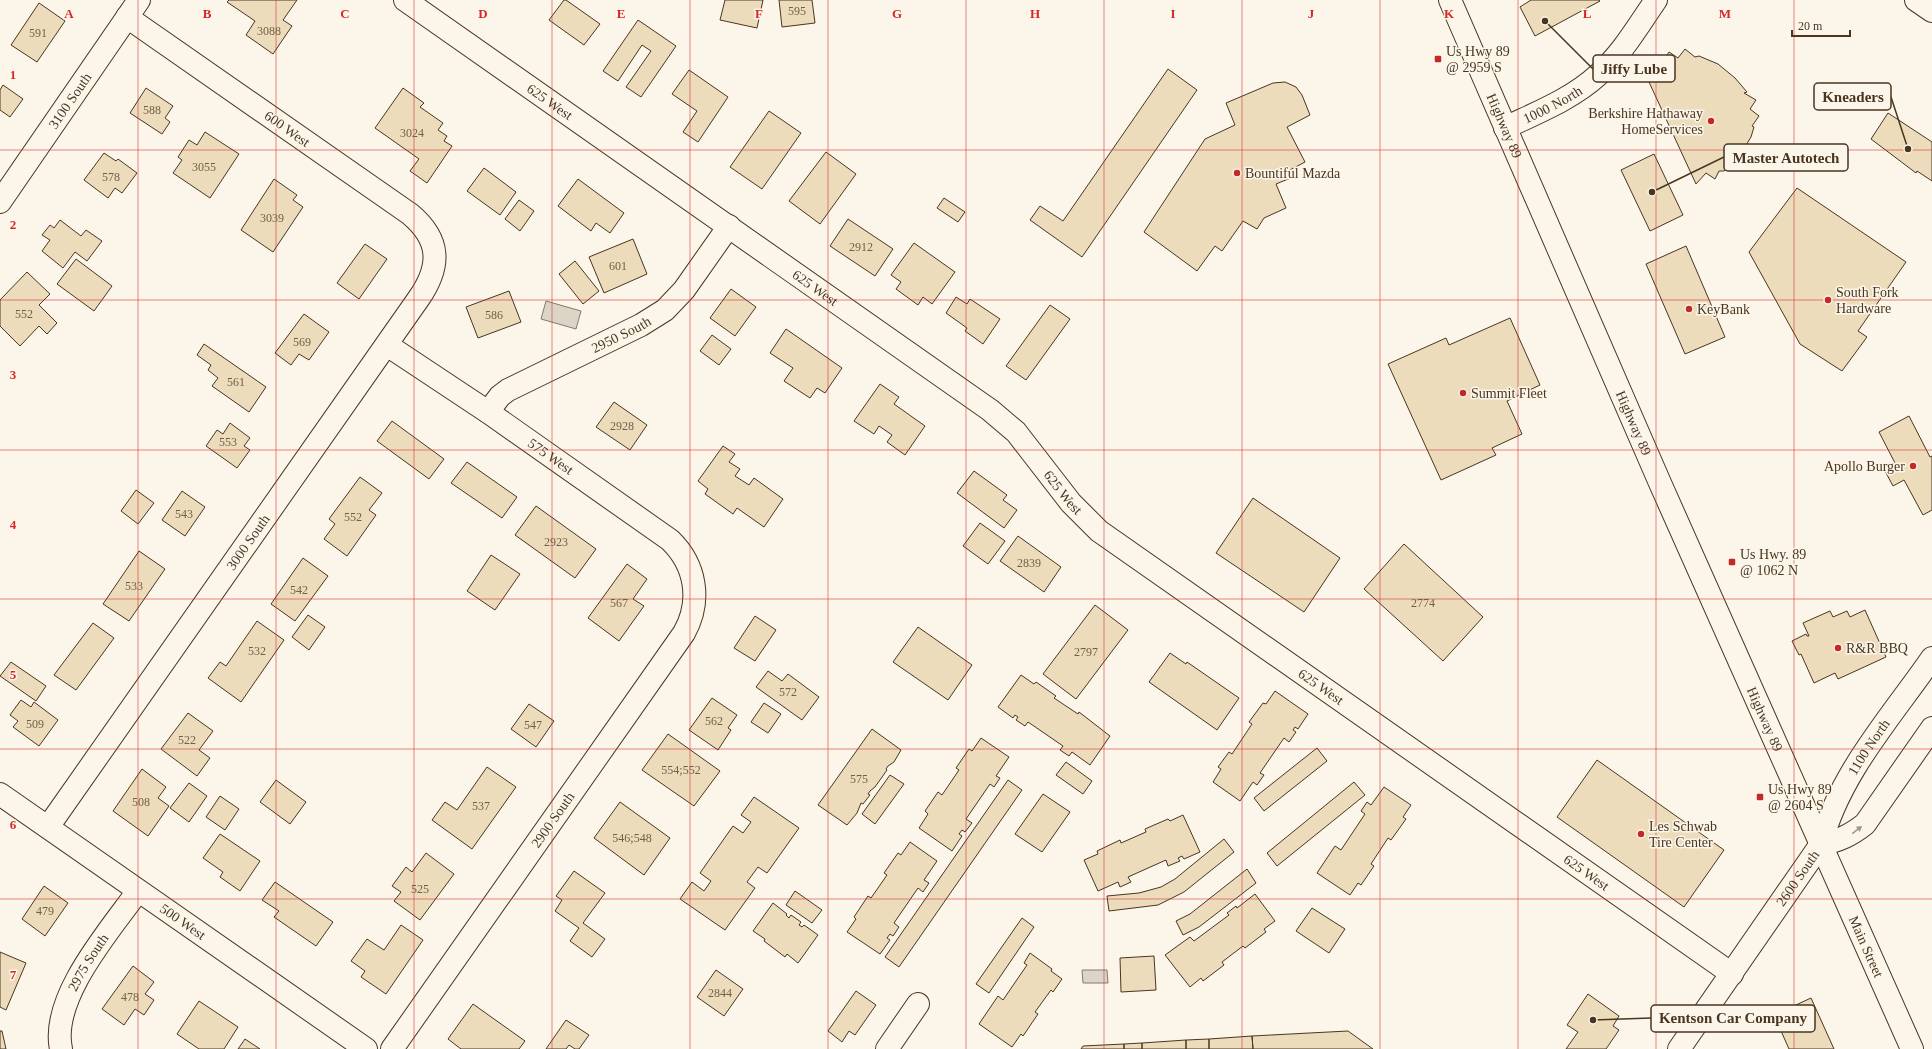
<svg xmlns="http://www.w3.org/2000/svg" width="1932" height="1049" viewBox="0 0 1932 1049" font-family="'Times New Roman',serif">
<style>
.water{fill:#dcd4c6;stroke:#887966}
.building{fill:#ecdcbc;stroke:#4a3520}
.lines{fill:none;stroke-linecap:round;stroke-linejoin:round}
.minor-casing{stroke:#4a3520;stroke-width:24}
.major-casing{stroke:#4a3520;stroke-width:24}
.minor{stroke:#fbf6e9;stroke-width:22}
.major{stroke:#fbf6e9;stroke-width:22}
.oneway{fill:#a29684}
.grid{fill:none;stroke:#d62828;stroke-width:1;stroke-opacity:0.55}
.poi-dot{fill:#c62828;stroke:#fbf6e9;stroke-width:1.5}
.labels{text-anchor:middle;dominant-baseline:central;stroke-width:3;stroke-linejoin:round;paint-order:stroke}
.number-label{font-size:12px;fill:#725f47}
.poi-label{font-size:14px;fill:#4a3520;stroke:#fbf6e9;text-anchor:start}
.street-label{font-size:14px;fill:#4a3520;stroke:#fbf6e9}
.grid-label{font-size:13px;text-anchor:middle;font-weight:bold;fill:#d62828;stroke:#fbf6e9;stroke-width:3;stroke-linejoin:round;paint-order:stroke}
.leader{fill:none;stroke:#4a3520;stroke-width:1.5}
.callout-dot{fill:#4a3520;stroke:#fbf6e9;stroke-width:1.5}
.callout{fill:#fbf6e9;stroke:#4a3520;stroke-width:1.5}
.callout-label{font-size:15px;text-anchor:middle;font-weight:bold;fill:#4a3520}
</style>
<rect width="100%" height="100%" fill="#fbf6e9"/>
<path class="water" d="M 546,301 L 581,311 L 576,329 L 541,319 Z
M 1082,970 L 1107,970 L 1108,983 L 1083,983 Z"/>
<path class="building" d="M 229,0 L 297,0 L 283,20 L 292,26 L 273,54 L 246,35 L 255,21 L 227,2 Z
M 564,0 L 566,0 L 600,24 L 584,45 L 549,20 Z
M 725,0 L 763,0 L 757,28 L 720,20 Z
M 779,0 L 812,0 L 815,23 L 782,27 Z
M 1531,0 L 1599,0 L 1600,1 L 1535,36 L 1520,7 Z
M 39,3 L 65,21 L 37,62 L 11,45 Z
M 638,20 L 676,46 L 641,97 L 626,87 L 651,51 L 642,45 L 618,81 L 603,71 Z
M 1685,49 L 1695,57 L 1699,56 L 1718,64 L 1735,78 L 1747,92 L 1744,93 L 1756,100 L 1750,109 L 1759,116 L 1752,126 L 1754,127 L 1751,137 L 1737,160 L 1724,171 L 1719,171 L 1715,179 L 1706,173 L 1696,184 L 1649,82 L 1669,52 L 1678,58 Z
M 1168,69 L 1197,90 L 1082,257 L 1030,220 L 1040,206 L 1063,221 Z
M 689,70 L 728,97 L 698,142 L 683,132 L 697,111 L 672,94 Z
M 1285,82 L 1296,87 L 1302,95 L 1310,115 L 1287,127 L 1305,162 L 1290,170 L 1293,177 L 1276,184 L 1286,208 L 1264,218 L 1257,229 L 1243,221 L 1222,251 L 1215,246 L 1197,271 L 1144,232 L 1205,139 L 1235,125 L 1226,103 L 1273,83 Z
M 3,85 L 23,99 L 10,117 L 0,110 L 0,90 Z
M 146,88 L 173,106 L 165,118 L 170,122 L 162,134 L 130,113 Z
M 403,88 L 424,103 L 420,107 L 443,123 L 438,130 L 447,136 L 444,141 L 452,146 L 427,183 L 410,171 L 419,159 L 375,128 Z
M 769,111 L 801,133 L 762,189 L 730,167 Z
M 1888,113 L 1932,142 L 1932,181 L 1917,171 L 1916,173 L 1871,139 Z
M 205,132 L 239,154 L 210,198 L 173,173 L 182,160 L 178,157 L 189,140 L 197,145 Z
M 826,152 L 856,174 L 820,224 L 789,201 Z
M 104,153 L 116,161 L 118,159 L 137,173 L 122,193 L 115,188 L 108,198 L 84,180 Z
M 1654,154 L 1683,215 L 1650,231 L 1621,170 Z
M 484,168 L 516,192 L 500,215 L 467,191 Z
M 274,179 L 297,195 L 293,200 L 303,207 L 273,252 L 241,230 Z
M 578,179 L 624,213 L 610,233 L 596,223 L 591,231 L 558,206 Z
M 1797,188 L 1906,262 L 1858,331 L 1867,337 L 1842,371 L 1800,344 L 1749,252 Z
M 944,198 L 965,212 L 958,222 L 937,208 Z
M 519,200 L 534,211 L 520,231 L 505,219 Z
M 848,219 L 893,249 L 875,276 L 830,246 Z
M 60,220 L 81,236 L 86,230 L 102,241 L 87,261 L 75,252 L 63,268 L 42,251 L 50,240 L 42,235 L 50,225 L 54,228 Z
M 633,239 L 647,274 L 604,293 L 589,257 Z
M 914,243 L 955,272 L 932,304 L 923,297 L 918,305 L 896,289 L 901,282 L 891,275 Z
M 365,244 L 387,259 L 359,299 L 337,283 Z
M 1686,246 L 1725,337 L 1685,354 L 1646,264 Z
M 76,259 L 112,286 L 94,311 L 57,284 Z
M 575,261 L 599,291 L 583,304 L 559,274 Z
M 27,272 L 50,294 L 39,305 L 57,323 L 47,334 L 39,326 L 20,346 L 0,326 L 0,300 Z
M 731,289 L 756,307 L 735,336 L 710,318 Z
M 509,291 L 521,322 L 478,338 L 466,307 Z
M 956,297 L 967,304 L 970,299 L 1000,319 L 983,344 L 965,331 L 967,328 L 946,313 Z
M 1050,305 L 1070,319 L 1026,380 L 1006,366 Z
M 304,314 L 329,332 L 309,360 L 299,354 L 291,365 L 275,353 Z
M 1510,318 L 1540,385 L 1507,401 L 1522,434 L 1492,448 L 1496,455 L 1441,480 L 1388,364 L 1446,338 L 1449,345 Z
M 786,329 L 842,368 L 825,393 L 817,388 L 810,398 L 784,381 L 793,368 L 770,353 Z
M 712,335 L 731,349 L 719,365 L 700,351 Z
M 204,344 L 266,387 L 249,412 L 212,386 L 218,378 L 208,370 L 211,365 L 197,355 Z
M 880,384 L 899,397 L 894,404 L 925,426 L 905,455 L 887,442 L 892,435 L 879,426 L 874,434 L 854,421 Z
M 614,402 L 647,425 L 630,450 L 596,427 Z
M 1909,416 L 1930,457 L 1932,456 L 1932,510 L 1923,515 L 1904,480 L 1893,486 L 1885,471 L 1896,465 L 1879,432 Z
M 392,421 L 444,459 L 429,479 L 377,441 Z
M 230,423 L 250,438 L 244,446 L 250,450 L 237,468 L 206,446 L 217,430 L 223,434 Z
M 723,446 L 735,454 L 729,462 L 740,469 L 735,476 L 749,485 L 754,478 L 783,499 L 764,527 L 737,508 L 733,514 L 705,494 L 708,489 L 698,481 Z
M 467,462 L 517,497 L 502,518 L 451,483 Z
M 974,471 L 1007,495 L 1003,500 L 1017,510 L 1004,528 L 957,493 Z
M 360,477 L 382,493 L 369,510 L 376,515 L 347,556 L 324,539 L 335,524 L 329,519 Z
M 136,490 L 154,503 L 138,524 L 121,511 Z
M 182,491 L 205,507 L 185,536 L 162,520 Z
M 1253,498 L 1340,558 L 1304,612 L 1216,553 Z
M 536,506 L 596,549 L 575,578 L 515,535 Z
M 980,523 L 1005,541 L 988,564 L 963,546 Z
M 1018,536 L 1061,567 L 1044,592 L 1000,561 Z
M 1404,544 L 1483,617 L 1443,661 L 1364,589 Z
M 139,551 L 165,569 L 129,621 L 103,604 Z
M 491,555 L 520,574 L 495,610 L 467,591 Z
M 303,558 L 328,576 L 295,621 L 271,604 Z
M 627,564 L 647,579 L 633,599 L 644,606 L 619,641 L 588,618 Z
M 1095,605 L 1128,630 L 1076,699 L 1043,674 Z
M 1865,610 L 1886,657 L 1838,679 L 1835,673 L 1814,683 L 1801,654 L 1799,655 L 1792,641 L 1806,634 L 1807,636 L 1809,636 L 1803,623 L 1830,611 L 1833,617 L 1847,611 L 1850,617 Z
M 308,615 L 325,627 L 309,650 L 292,637 Z
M 755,616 L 776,630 L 755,661 L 734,648 Z
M 257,621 L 284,640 L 241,702 L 208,678 L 220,662 L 226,666 Z
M 93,623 L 114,638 L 76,690 L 54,675 Z
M 918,627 L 972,665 L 948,700 L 893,662 Z
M 1170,653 L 1186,664 L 1187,662 L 1239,698 L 1217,730 L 1149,682 Z
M 11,662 L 46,686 L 36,701 L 0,676 Z
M 768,671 L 782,681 L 788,674 L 819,697 L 802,720 L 756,687 Z
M 1021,675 L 1034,684 L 1036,682 L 1056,696 L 1054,698 L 1078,714 L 1079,712 L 1110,736 L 1090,765 L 1072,752 L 1069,756 L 1060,750 L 1063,746 L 1028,722 L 1025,726 L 1016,720 L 1018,717 L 1015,715 L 1013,718 L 998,707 Z
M 1275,691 L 1308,714 L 1298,729 L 1295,727 L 1293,730 L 1296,732 L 1289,742 L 1284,738 L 1260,773 L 1264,775 L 1257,785 L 1253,782 L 1240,801 L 1213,782 L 1221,769 L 1218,767 L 1229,752 L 1232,754 L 1252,724 L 1249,722 L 1263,703 L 1266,704 Z
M 712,698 L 737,715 L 728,728 L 731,730 L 718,750 L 689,730 Z
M 21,700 L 31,707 L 34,702 L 58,720 L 39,746 L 13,727 L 18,721 L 10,715 Z
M 764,703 L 781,714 L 768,733 L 751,722 Z
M 529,704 L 554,721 L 536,747 L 511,729 Z
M 188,713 L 213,731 L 199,750 L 210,758 L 197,776 L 161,749 Z
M 872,729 L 901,750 L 894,762 L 888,766 L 886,769 L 887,770 L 875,787 L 870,791 L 868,794 L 870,795 L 863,804 L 861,803 L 857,813 L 847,825 L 818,805 Z
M 668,734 L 720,771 L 694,806 L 642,770 Z
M 981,738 L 1009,757 L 996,776 L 1000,778 L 994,787 L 990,784 L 966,819 L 972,823 L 965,832 L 962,830 L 959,834 L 962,836 L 952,851 L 919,828 L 928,814 L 925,811 L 938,792 L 942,795 L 959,770 L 956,768 L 969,749 L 972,751 Z
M 1317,748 L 1327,761 L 1264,811 L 1254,798 Z
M 1597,760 L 1724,850 L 1684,907 L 1557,817 Z
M 1066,762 L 1092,781 L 1083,794 L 1056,775 Z
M 487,767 L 516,787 L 472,849 L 432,820 L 445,802 L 457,810 Z
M 142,769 L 166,787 L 158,798 L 169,806 L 148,836 L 113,811 Z
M 890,775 L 904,784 L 875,824 L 862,814 Z
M 276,780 L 306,802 L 290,824 L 260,802 Z
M 1008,780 L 1022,790 L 899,967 L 885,957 Z
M 1354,782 L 1365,795 L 1277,866 L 1267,853 Z
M 189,783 L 207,796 L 189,822 L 170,808 Z
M 1384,787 L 1411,805 L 1403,817 L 1406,819 L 1391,840 L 1388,838 L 1371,864 L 1374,866 L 1361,885 L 1358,883 L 1350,895 L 1317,873 L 1335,846 L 1341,850 L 1365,814 L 1361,811 L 1367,802 L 1371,805 Z
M 1043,794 L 1070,812 L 1042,852 L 1015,834 Z
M 220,796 L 239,809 L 225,830 L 206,817 Z
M 754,797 L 799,828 L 767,873 L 758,867 L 747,882 L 755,888 L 725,930 L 680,899 L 692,882 L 704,891 L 711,881 L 700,873 L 733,826 L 743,833 L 751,822 L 741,815 Z
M 620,802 L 670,838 L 644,875 L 594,838 Z
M 1183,815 L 1200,852 L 1184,859 L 1182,856 L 1178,858 L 1180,861 L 1168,866 L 1166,860 L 1128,877 L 1131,882 L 1120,887 L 1118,882 L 1098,891 L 1084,860 L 1098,854 L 1097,851 L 1120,840 L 1121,843 L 1146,832 L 1145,829 L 1168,819 L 1170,821 Z
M 220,834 L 260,861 L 240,891 L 220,877 L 223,872 L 203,858 Z
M 1224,839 L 1234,852 L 1184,892 L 1158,905 L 1109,911 L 1107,896 L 1139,893 L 1161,887 L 1175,879 Z
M 910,842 L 937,861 L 924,880 L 929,883 L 923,892 L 918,888 L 894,923 L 899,927 L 893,936 L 890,934 L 887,938 L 890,940 L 880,954 L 847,932 L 856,919 L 854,917 L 868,896 L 871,898 L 887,875 L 884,873 L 898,853 L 901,855 Z
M 426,853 L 454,874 L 420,920 L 394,901 L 401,892 L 392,886 L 406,867 L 412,872 Z
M 1247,869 L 1256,883 L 1199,927 L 1183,935 L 1176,921 L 1190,914 Z
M 574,871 L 605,893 L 583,923 L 605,939 L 592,957 L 570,941 L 579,928 L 555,911 L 562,900 L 556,896 Z
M 275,882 L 333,922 L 316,946 L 274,917 L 279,911 L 262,900 Z
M 44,886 L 68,903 L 45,936 L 22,919 Z
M 795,891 L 822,910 L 812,923 L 786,905 Z
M 1255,894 L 1275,921 L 1264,929 L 1266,932 L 1245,948 L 1243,946 L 1222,962 L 1224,965 L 1203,981 L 1201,978 L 1190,987 L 1165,955 L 1190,937 L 1194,941 L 1229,915 L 1227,913 L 1236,906 L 1237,908 Z
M 773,903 L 787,914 L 786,915 L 789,918 L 791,915 L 801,922 L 799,925 L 802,927 L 804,925 L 818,935 L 798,963 L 787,954 L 785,957 L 764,941 L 765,939 L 753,931 Z
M 1312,908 L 1345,929 L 1329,953 L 1296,931 Z
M 1022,918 L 1034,927 L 989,993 L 976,984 Z
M 401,925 L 423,940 L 386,994 L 361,977 L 365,971 L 351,961 L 367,939 L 384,950 Z
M 0,952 L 26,963 L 6,1010 L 0,1007 Z
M 1030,953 L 1052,969 L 1051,971 L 1062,979 L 1053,992 L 1051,990 L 1035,1012 L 1038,1014 L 1023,1036 L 1021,1034 L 1012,1047 L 979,1024 L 998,996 L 1003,1000 L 1027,965 L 1024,963 Z
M 1154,956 L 1156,990 L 1121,992 L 1120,958 Z
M 133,966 L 154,982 L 145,994 L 154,1000 L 144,1015 L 135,1009 L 124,1025 L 102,1009 Z
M 716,970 L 743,989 L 724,1016 L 697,997 Z
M 856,991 L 876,1005 L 855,1035 L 849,1031 L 842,1042 L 828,1031 Z
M 1588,994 L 1619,1016 L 1613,1026 L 1619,1030 L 1606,1049 L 1566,1049 L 1578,1032 L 1567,1025 Z
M 1811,998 L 1834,1049 L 1789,1049 L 1774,1015 Z
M 199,1001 L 238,1027 L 224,1049 L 199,1049 L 177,1034 Z
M 473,1004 L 525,1041 L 519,1049 L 461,1049 L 448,1039 Z
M 566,1020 L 589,1035 L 579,1049 L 575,1049 L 569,1045 L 566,1049 L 546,1049 Z
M 0,1031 L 2,1031 L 6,1049 L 0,1049 Z
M 1348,1031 L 1373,1049 L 1253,1049 L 1252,1036 Z
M 1252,1036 L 1253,1049 L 1209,1049 L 1209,1039 Z
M 245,1039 L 260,1049 L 238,1049 Z
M 1209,1039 L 1209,1049 L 1186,1049 L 1186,1040 Z
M 1186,1040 L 1186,1049 L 1142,1049 L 1142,1043 Z
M 1142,1043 L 1142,1049 L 1124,1049 L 1124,1044 Z
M 1124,1044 L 1124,1049 L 1081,1049 L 1083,1046 Z"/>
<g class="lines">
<defs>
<g id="minor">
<path id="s1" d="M 405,0 L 990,410 L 1016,432 L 1071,503 L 1099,531 L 1732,974"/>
<path d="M 1916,0 L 1932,11"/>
<path id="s2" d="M 1505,128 C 1536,113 1572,99 1598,75 C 1622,54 1638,26 1656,0"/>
<path id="s3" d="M 0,202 L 139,0"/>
<path id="s4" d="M 387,345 L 488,412 L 670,540 C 696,565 702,601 684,633 L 392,1049"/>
<path id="s5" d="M 488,412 L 500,396 L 508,390 L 641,325 L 665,310 L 684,290 L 729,226"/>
<path id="s6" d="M 0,794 L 366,1049"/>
<path id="s7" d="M 48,827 L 419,298 C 441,266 441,240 410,214 L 127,17"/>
<path id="s8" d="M 61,1049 C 50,998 110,930 138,891"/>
<path d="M 887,1049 L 918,1004"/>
</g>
<g id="major">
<path id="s9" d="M 1450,0 L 1660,483 L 1912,1049"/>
<path d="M 1821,844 C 1839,841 1851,835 1865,824 L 1932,728"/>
<path id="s10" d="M 1679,1049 L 1821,844 C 1839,774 1892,716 1932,658"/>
</g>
</defs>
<use href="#minor" class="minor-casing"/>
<use href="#major" class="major-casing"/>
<use href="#minor" class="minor"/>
<use href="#major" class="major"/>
</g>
<defs><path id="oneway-solid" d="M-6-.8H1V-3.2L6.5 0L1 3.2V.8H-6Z"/></defs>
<use class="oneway" href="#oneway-solid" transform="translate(1857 830) rotate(-37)"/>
<path class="grid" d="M 138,0 L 138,1049M 276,0 L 276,1049M 414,0 L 414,1049M 552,0 L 552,1049M 690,0 L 690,1049M 828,0 L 828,1049M 966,0 L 966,1049M 1104,0 L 1104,1049M 1242,0 L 1242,1049M 1380,0 L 1380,1049M 1518,0 L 1518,1049M 1656,0 L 1656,1049M 1794,0 L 1794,1049M 0,150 L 1932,150M 0,300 L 1932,300M 0,450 L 1932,450M 0,599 L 1932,599M 0,749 L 1932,749M 0,899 L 1932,899"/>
<g class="poi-dot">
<rect x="1434" y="55" width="8" height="8" rx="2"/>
<circle cx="1711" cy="121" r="4"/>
<circle cx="1237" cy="173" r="4"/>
<circle cx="1828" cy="300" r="4"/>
<circle cx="1689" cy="309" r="4"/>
<circle cx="1463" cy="393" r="4"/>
<circle cx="1913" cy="466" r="4"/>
<rect x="1728" y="558" width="8" height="8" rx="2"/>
<circle cx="1838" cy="648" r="4"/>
<rect x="1756" y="793" width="8" height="8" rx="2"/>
<circle cx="1641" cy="834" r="4"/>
</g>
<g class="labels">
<g class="number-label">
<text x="797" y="11">595</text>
<text x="269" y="31">3088</text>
<text x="38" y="33">591</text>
<text x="152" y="110">588</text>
<text x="412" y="133">3024</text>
<text x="204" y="167">3055</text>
<text x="111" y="177">578</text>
<text x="272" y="218">3039</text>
<text x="861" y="247">2912</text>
<text x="618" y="266">601</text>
<text x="24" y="314">552</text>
<text x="494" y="315">586</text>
<text x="302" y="342">569</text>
<text x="236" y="382">561</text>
<text x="622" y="426">2928</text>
<text x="228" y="442">553</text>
<text x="184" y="514">543</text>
<text x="353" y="517">552</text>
<text x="556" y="542">2923</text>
<text x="1029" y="563">2839</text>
<text x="134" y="586">533</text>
<text x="299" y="590">542</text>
<text x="619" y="603">567</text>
<text x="1423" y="603">2774</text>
<text x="257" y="651">532</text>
<text x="1086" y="652">2797</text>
<text x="788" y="692">572</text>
<text x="714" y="721">562</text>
<text x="35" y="724">509</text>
<text x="533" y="725">547</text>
<text x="187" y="740">522</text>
<text x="681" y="770">554;552</text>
<text x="859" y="779">575</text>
<text x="141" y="802">508</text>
<text x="481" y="806">537</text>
<text x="632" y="838">546;548</text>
<text x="420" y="889">525</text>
<text x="45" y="911">479</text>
<text x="720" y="993">2844</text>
<text x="130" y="997">478</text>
</g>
<g class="poi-label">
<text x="1446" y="51">Us Hwy 89<tspan x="1446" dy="16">@ 2959 S</tspan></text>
<text x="1703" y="113" text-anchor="end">Berkshire Hathaway<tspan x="1703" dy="16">HomeServices</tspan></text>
<text x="1245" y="173">Bountiful Mazda</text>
<text x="1836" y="292">South Fork<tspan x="1836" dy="16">Hardware</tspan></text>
<text x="1697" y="309">KeyBank</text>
<text x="1471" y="393">Summit Fleet</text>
<text x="1905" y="466" text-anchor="end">Apollo Burger</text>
<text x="1740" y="554">Us Hwy. 89<tspan x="1740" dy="16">@ 1062 N</tspan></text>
<text x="1846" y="648">R&amp;R BBQ</text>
<text x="1768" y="789">Us Hwy 89<tspan x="1768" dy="16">@ 2604 S</tspan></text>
<text x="1649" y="826">Les Schwab<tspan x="1649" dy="16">Tire Center</tspan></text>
</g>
<g class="street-label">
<text stroke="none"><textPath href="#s3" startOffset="123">3100 South</textPath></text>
<text stroke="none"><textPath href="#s1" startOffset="177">625 West</textPath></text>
<text stroke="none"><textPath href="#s2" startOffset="53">1000 North</textPath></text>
<text stroke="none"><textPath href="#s9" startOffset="137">Highway 89</textPath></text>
<text transform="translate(287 129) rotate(35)">600 West</text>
<text stroke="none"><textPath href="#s1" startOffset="501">625 West</textPath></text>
<text stroke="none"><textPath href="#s5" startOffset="156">2950 South</textPath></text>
<text stroke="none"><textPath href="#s9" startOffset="461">Highway 89</textPath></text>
<text stroke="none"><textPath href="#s4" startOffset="198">575 West</textPath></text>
<text stroke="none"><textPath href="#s1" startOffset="825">625 West</textPath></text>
<text stroke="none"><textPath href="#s7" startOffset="348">3000 South</textPath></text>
<text stroke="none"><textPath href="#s1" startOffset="1149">625 West</textPath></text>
<text stroke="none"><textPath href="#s9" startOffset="785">Highway 89</textPath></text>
<text stroke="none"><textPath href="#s10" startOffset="358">1100 North</textPath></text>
<text transform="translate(553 820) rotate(-55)">2900 South</text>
<text stroke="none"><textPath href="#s1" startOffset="1473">625 West</textPath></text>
<text stroke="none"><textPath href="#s10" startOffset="208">2600 South</textPath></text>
<text stroke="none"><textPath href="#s6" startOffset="223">500 West</textPath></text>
<text stroke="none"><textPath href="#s9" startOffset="1034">Main Street</textPath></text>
<text stroke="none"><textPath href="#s8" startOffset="93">2975 South</textPath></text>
</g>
</g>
<g class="grid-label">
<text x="69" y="18">A</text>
<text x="207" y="18">B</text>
<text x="345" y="18">C</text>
<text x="483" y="18">D</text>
<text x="621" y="18">E</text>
<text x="759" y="18">F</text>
<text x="897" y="18">G</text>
<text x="1035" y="18">H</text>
<text x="1173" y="18">I</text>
<text x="1311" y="18">J</text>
<text x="1449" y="18">K</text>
<text x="1587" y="18">L</text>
<text x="1725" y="18">M</text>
<text x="13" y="79">1</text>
<text x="13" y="229">2</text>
<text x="13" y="379">3</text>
<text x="13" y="529">4</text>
<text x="13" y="679">5</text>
<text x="13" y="829">6</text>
<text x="13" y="979">7</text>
</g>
<path class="leader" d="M1545 21L1593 69M1908 149L1891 97M1652 192L1724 157M1593 1020L1651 1018"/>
<g class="callout-dot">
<circle cx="1545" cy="21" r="4"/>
<circle cx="1908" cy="149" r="4"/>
<circle cx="1652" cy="192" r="4"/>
<circle cx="1593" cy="1020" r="4"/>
</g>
<g class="callout">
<rect x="1593" y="55" width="82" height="27" rx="4"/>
<rect x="1814" y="83" width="77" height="27" rx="4"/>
<rect x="1724" y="144" width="124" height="27" rx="4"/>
<rect x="1651" y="1005" width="164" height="27" rx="4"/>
</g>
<g class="callout-label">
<text x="1634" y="74">Jiffy Lube</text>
<text x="1853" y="102">Kneaders</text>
<text x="1786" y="163">Master Autotech</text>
<text x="1733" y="1023">Kentson Car Company</text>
</g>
<path d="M1792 30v6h58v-6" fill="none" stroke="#4a3520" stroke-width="2"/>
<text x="1798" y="30" font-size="12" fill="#4a3520" stroke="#fbf6e9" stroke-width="3" paint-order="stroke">20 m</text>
</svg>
